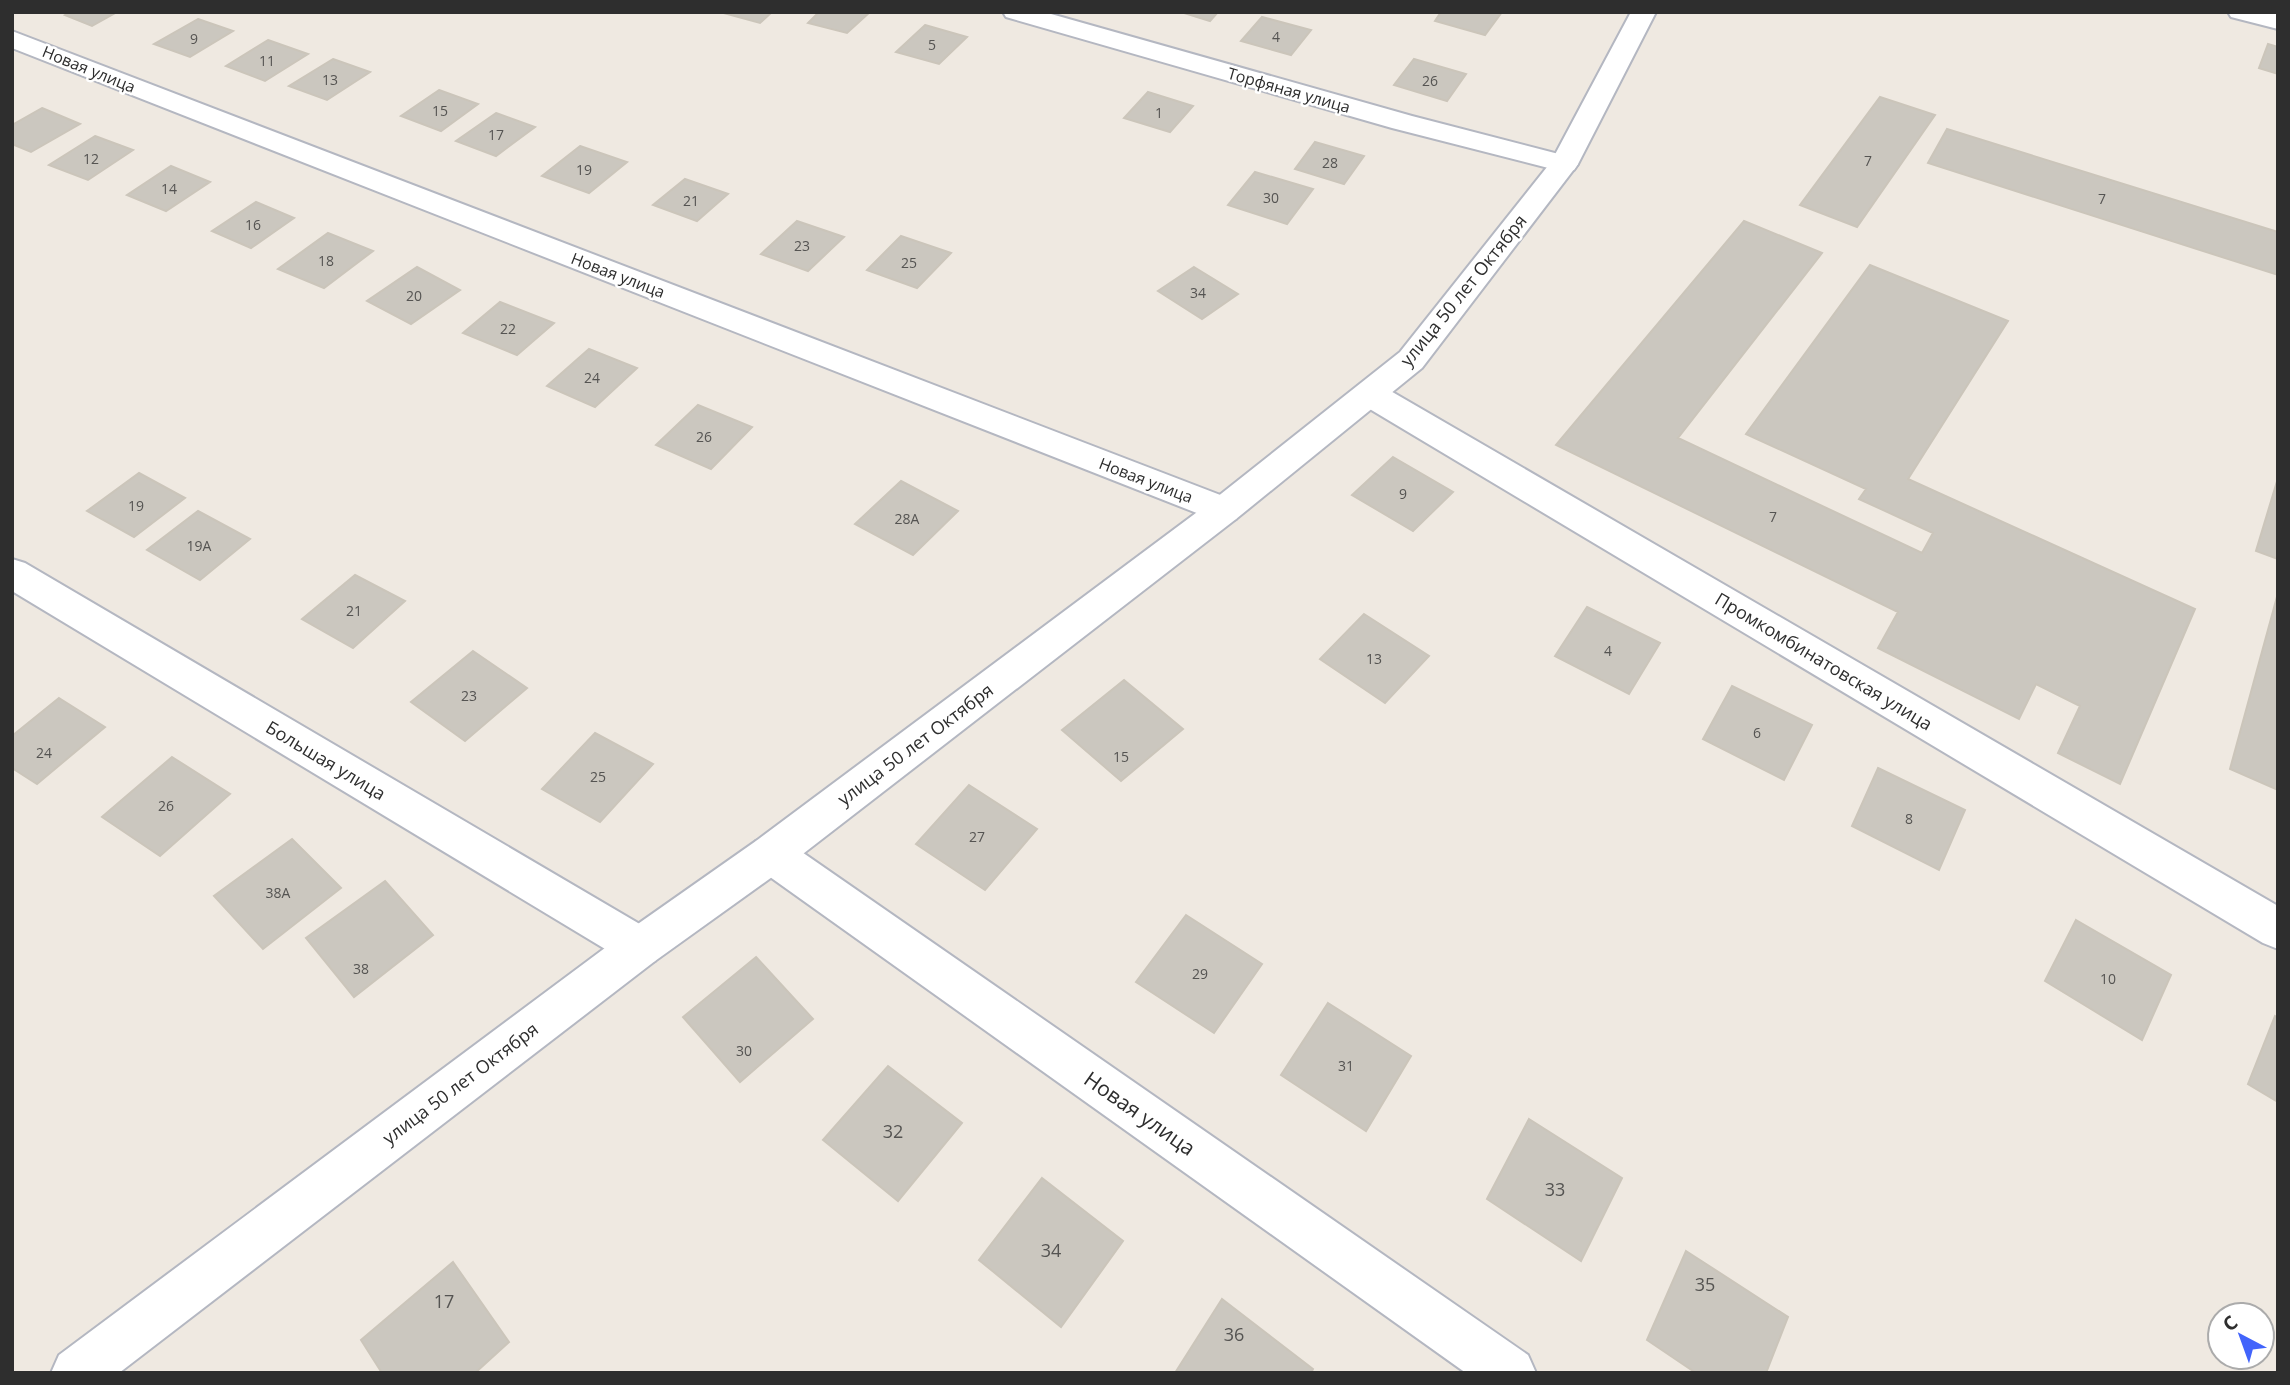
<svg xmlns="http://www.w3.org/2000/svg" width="2290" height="1385" viewBox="0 0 2290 1385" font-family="'Open Sans',sans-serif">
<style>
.building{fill:#cbc7bf;stroke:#cbc5ba;stroke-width:2}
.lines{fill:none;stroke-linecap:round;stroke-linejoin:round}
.street-casing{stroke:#b4b7c1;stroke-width:4}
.secondary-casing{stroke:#b4b7c1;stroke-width:4}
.street{fill:#fff;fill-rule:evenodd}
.secondary{fill:#fff;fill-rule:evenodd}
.labels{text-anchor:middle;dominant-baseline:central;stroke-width:5;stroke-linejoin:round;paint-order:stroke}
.number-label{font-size:14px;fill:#555452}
.far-street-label{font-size:16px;fill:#2e2e2e;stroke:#fff}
.street-label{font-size:18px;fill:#2e2e2e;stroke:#fff}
.near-number-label{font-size:18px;fill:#555452}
.near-street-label{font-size:21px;fill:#2e2e2e;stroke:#fff}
</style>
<rect width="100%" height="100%" fill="#efe9e1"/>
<path class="building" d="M 70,12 L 117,12 L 92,26 L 65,15 Z
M 720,12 L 772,12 L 760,23 Z
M 819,12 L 870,12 L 847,33 L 808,23 Z
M 1181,12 L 1218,12 L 1210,21 Z
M 1441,12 L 1502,12 L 1485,35 L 1435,21 Z
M 1262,17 L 1311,30 L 1291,55 L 1241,41 Z
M 198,19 L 233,31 L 190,57 L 154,44 Z
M 925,25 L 967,37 L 939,64 L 896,52 Z
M 268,40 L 308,54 L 265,81 L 226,66 Z
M 2268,44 L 2278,47 L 2278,74 L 2259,68 Z
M 333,59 L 370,72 L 327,100 L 289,86 Z
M 1414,59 L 1466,74 L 1447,101 L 1394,85 Z
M 439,90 L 478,104 L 441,131 L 401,116 Z
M 1148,92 L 1193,106 L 1170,132 L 1124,118 Z
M 1880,97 L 1935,115 L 1857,227 L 1800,205 Z
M 42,108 L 80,124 L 31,152 L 12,144 L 12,125 Z
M 496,113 L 535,127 L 496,156 L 456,141 Z
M 1947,129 L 2278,232 L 2278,275 L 1928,163 Z
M 95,136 L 133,150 L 88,180 L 49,165 Z
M 1315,142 L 1364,156 L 1344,184 L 1295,169 Z
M 580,146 L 627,162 L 589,193 L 542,176 Z
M 171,166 L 210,182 L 166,211 L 127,195 Z
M 1255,172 L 1313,189 L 1287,224 L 1228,205 Z
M 685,179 L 728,194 L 697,221 L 653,205 Z
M 256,202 L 294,218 L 251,248 L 212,231 Z
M 797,221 L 844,237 L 808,271 L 761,254 Z
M 1744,221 L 1822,253 L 1678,438 L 1922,553 L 1933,533 L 1859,499 L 1866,489 L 1746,434 L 1870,265 L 2008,321 L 1908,479 L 2195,609 L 2120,784 L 2058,753 L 2080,706 L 2036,684 L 2019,719 L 1878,648 L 1898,612 L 1556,445 Z
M 328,233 L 373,251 L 324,288 L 278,269 Z
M 901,236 L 951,253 L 917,288 L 867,270 Z
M 417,267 L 460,290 L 411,324 L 367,301 Z
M 1194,267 L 1238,294 L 1202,319 L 1158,291 Z
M 500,302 L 554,323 L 517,355 L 463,333 Z
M 589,349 L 637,368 L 595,407 L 547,386 Z
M 698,405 L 752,427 L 711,469 L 656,445 Z
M 1393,457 L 1453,492 L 1413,531 L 1352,495 Z
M 139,473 L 185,498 L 134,537 L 87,511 Z
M 2278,478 L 2278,559 L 2256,551 Z
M 901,481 L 958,511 L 913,555 L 855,524 Z
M 198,511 L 250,539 L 200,580 L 147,550 Z
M 355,575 L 405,601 L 353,648 L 302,619 Z
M 2278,593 L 2278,790 L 2230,769 Z
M 1587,607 L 1660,643 L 1629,694 L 1555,656 Z
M 1364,614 L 1429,656 L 1385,703 L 1320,659 Z
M 473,651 L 527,688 L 465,741 L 411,702 Z
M 1124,680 L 1183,729 L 1121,781 L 1062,730 Z
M 1732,686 L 1812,725 L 1784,780 L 1703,739 Z
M 59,698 L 105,727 L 37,784 L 12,768 L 12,736 Z
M 595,733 L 653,764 L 600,822 L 542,789 Z
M 172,757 L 230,794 L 160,856 L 102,817 Z
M 1878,768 L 1965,810 L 1939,870 L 1852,826 Z
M 969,785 L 1037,829 L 985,890 L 916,844 Z
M 292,839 L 341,888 L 263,949 L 214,896 Z
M 385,881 L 433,935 L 354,997 L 306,938 Z
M 1186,915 L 1262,964 L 1214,1033 L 1136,982 Z
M 2076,920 L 2171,975 L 2142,1040 L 2045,981 Z
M 756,957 L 813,1019 L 740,1082 L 683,1017 Z
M 1328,1003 L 1411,1056 L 1366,1131 L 1281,1075 Z
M 2275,1016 L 2278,1018 L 2278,1102 L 2248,1084 Z
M 888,1066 L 962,1123 L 898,1201 L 823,1140 Z
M 1529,1119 L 1622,1178 L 1581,1261 L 1487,1199 Z
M 1042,1178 L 1123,1241 L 1061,1327 L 979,1260 Z
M 1686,1251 L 1788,1317 L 1766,1373 L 1696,1373 L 1647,1340 Z
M 453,1262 L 509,1342 L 475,1373 L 382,1373 L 361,1340 Z
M 1222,1299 L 1313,1369 L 1311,1373 L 1175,1373 Z"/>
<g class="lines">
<defs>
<path id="street" d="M 1003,12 L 1044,12 L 1412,116 L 1574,158 L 1578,164 L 1574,170 L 1564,172 L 1392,128 L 1006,17 Z
M 2228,12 L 2278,13 L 2278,29 L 2231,17 Z
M 12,31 L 1236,501 L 1241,510 L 1236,519 L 1224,523 L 1212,519 L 12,48 Z
M 1370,383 L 1382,386 L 2278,906 L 2278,949 L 2263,943 L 1358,402 L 1354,394 L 1358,386 Z
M 12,559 L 25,563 L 655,933 L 662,947 L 655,961 L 640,967 L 625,961 L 12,591 Z
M 771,836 L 786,841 L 1528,1355 L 1536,1373 L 1466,1373 L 756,867 L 750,854 L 756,841 Z"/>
<path id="secondary" d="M 1631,12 L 1656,12 L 1578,164 L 1422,368 L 1236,519 L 786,867 L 655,961 L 119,1373 L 51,1373 L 59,1355 L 625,933 L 756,841 L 1212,501 L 1400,352 L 1551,162 Z"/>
</defs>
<use href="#street" class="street-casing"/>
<use href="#secondary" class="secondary-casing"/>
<use href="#street" class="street"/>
<use href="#secondary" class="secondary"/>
</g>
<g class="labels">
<g class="number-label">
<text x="1276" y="36">4</text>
<text x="194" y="38">9</text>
<text x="932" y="44">5</text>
<text x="267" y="60">11</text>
<text x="330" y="79">13</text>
<text x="1430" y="80">26</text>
<text x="440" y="110">15</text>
<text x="1159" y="112">1</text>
<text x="496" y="134">17</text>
<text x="91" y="158">12</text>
<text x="1868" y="160">7</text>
<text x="1330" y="162">28</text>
<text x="584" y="169">19</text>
<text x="169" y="188">14</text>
<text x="1271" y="197">30</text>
<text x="2102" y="198">7</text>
<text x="691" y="200">21</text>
<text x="253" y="224">16</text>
<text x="802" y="245">23</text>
<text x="326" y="260">18</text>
<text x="909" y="262">25</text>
<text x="1198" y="292">34</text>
<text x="414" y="295">20</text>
<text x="508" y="328">22</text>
<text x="592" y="377">24</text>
<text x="704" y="436">26</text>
<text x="1403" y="493">9</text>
<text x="136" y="505">19</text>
<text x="1773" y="516">7</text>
<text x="907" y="518">28А</text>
<text x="199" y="545">19А</text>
<text x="354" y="610">21</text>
<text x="1608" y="650">4</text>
<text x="1374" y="658">13</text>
<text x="469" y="695">23</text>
<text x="1757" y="732">6</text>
<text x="44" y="752">24</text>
<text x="1121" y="756">15</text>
<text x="598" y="776">25</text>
<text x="166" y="805">26</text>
<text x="1909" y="818">8</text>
<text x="977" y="836">27</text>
<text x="278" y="892">38А</text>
<text x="361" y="968">38</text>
<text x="1200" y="973">29</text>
<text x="2108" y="978">10</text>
<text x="744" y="1050">30</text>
<text x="1346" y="1065">31</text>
</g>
<g class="far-street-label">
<text transform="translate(89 69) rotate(22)">Новая улица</text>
<text transform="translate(1289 90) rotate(16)">Торфяная улица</text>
<text transform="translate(618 275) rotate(21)">Новая улица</text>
<text transform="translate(1146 480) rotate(21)">Новая улица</text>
</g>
<g class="street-label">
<text transform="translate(1463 290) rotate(-51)">улица 50 лет Октября</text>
<text transform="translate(1824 661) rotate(31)">Промкомбинатовская улица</text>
<text transform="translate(915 744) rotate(-37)">улица 50 лет Октября</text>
<text transform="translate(326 760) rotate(31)">Большая улица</text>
<text transform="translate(460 1083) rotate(-37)">улица 50 лет Октября</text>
</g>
<g class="near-number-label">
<text x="893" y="1131">32</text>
<text x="1555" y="1189">33</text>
<text x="1051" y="1250">34</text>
<text x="1705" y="1284">35</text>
<text x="444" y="1301">17</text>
<text x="1234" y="1334">36</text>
</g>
<g class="near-street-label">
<text transform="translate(1140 1113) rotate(35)">Новая улица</text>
</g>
</g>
<rect width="2290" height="1385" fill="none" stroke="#2e2e2e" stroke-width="28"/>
<g transform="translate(2241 1336) rotate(319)"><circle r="33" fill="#ffffff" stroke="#ababab" stroke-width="2"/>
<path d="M0-5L12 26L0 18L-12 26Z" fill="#4264fb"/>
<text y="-10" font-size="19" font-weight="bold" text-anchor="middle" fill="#2e2e2e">С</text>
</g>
</svg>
